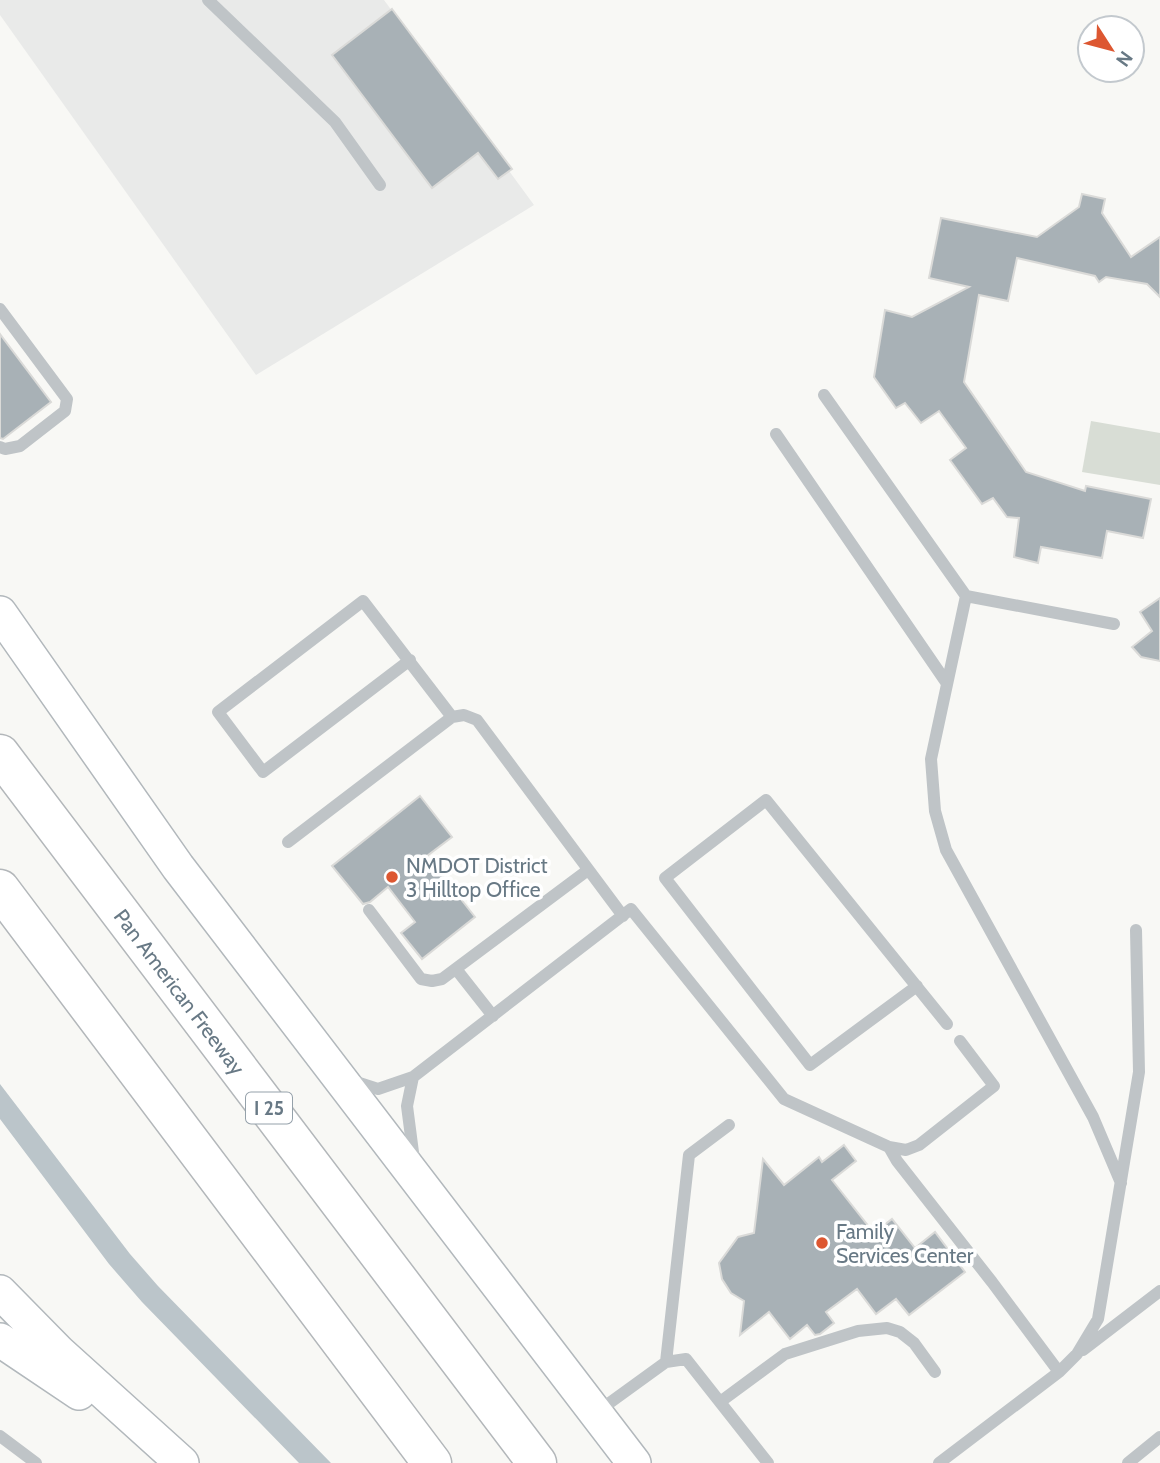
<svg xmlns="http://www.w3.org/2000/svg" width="1160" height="1463" viewBox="0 0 1160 1463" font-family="Cabin,sans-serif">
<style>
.built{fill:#e9eae9}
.green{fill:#d8ddd5}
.water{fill:#bbc5ca}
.building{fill:#a8b1b6;stroke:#dadad8;stroke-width:2}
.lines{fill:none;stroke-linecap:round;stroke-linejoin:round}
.secondary-casing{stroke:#b2b8bc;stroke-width:36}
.highway-casing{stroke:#b3b7ba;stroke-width:41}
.lane{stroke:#bfc4c7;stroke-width:12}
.secondary{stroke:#fff;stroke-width:33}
.highway{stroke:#fff;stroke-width:38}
.poi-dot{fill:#dd5731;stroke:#fff;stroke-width:2.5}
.labels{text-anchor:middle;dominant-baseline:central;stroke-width:7;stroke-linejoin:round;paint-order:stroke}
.shield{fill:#fff;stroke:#95a1aa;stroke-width:2}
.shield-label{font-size:19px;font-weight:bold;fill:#687985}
.poi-label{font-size:21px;fill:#687985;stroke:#fff;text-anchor:start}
.street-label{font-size:21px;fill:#687985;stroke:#fff}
</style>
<rect width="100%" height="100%" fill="#f8f8f5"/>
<path class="built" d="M 0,0 L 384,0 L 534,205 L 256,375 L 0,15 Z"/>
<path class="green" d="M 1091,421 L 1160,433 L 1160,485 L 1082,472 Z"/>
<path class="water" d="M 0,1084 L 130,1254 L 158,1286 L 331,1463 L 299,1463 L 142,1302 L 109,1264 L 0,1119 Z"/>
<path class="building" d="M 392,9 L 512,169 L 498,179 L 478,153 L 432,188 L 332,55 Z
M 1082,194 L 1105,199 L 1102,213 L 1131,257 L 1160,237 L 1160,297 L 1147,284 L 1106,277 L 1099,282 L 1095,276 L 1017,258 L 1008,301 L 979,295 L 964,382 L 1026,472 L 1085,491 L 1086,486 L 1151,499 L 1143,538 L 1107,531 L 1102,558 L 1041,547 L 1038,563 L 1014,557 L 1019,518 L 1007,517 L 993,498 L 982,504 L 950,460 L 966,448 L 939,411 L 921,423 L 905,403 L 896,408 L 874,377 L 885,310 L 912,317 L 969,287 L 929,278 L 941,218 L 1037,237 L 1079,207 Z
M 0,334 L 51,402 L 3,439 L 0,438 Z
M 1160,598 L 1160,661 L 1141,657 L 1132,647 L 1152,631 L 1140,612 Z
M 420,796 L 452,837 L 427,856 L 475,917 L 422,959 L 401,933 L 415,922 L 388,887 L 370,902 L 363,904 L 332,866 Z
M 844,1145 L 856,1161 L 832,1180 L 874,1233 L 892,1219 L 915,1248 L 935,1232 L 965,1272 L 909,1315 L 896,1299 L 876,1314 L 857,1289 L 826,1312 L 834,1323 L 820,1334 L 815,1335 L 807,1325 L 790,1339 L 769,1312 L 740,1335 L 744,1301 L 731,1293 L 722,1279 L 719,1263 L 738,1237 L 754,1233 L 763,1159 L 784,1185 L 819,1157 L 822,1162 Z"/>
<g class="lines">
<defs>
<path id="secondary" d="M 0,613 L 178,867 L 634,1463
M 0,1292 L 59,1352 L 182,1463
M 0,1340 L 79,1393"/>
<g id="highway">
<path id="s1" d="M 0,754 L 537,1463"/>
<path d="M 0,889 L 432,1463"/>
</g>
</defs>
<use href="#secondary" class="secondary-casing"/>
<use href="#highway" class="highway-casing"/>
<path class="lane" d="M 208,0 L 335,122 L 380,185
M 0,309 L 67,399 L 65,411 L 20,446 L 5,449 L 0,447
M 824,395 L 966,596 L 1114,624
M 776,434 L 946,682
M 966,596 L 931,759 L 935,811 L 946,850 L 1093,1117 L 1121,1183
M 410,660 L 263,772 L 218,712 L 363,601 L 452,717
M 288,842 L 452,717 L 464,715 L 477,720 L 623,916
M 369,910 L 421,979 L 432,981 L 442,979 L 588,870
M 456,969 L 493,1016
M 917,986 L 810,1065 L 665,878 L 766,800 L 947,1024
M 413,1077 L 407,1106 L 414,1160
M 350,1080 L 378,1089 L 413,1077 L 631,909 L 784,1099 L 889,1147 L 897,1161 L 992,1282 L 1059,1372
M 889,1147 L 906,1150 L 919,1145 L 994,1086 L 960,1041
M 1083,1350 L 1160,1291
M 666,1362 L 686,1359 L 768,1463
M 720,1402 L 785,1354 L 858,1331 L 887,1328 L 900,1332 L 914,1343 L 935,1372
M 597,1412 L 666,1362 L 689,1155 L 729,1125
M 0,1436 L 36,1463
M 939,1463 L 1059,1372 L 1077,1354 L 1098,1319 L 1139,1072 L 1136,930
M 1128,1463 L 1160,1437"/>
<use href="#secondary" class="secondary"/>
<use href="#highway" class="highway"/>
</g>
<g class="poi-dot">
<circle cx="392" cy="877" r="7"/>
<circle cx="822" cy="1243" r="7"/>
</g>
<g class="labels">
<rect class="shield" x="246" y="1092.5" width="46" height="31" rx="5"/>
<g class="shield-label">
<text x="269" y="1108">I 25</text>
</g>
<g class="poi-label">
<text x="406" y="865">NMDOT District<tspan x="406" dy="24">3 Hilltop Office</tspan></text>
<text x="836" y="1231">Family<tspan x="836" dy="24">Services Center</tspan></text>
</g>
<g class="street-label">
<text stroke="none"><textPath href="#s1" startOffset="298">Pan American Freeway</textPath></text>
</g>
</g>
<g transform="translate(1111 49) rotate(126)"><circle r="33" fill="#ffffff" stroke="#c3c9ce" stroke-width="2"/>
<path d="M0-5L12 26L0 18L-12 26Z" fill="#dd5731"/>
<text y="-10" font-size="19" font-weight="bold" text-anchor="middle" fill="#687985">N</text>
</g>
</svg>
